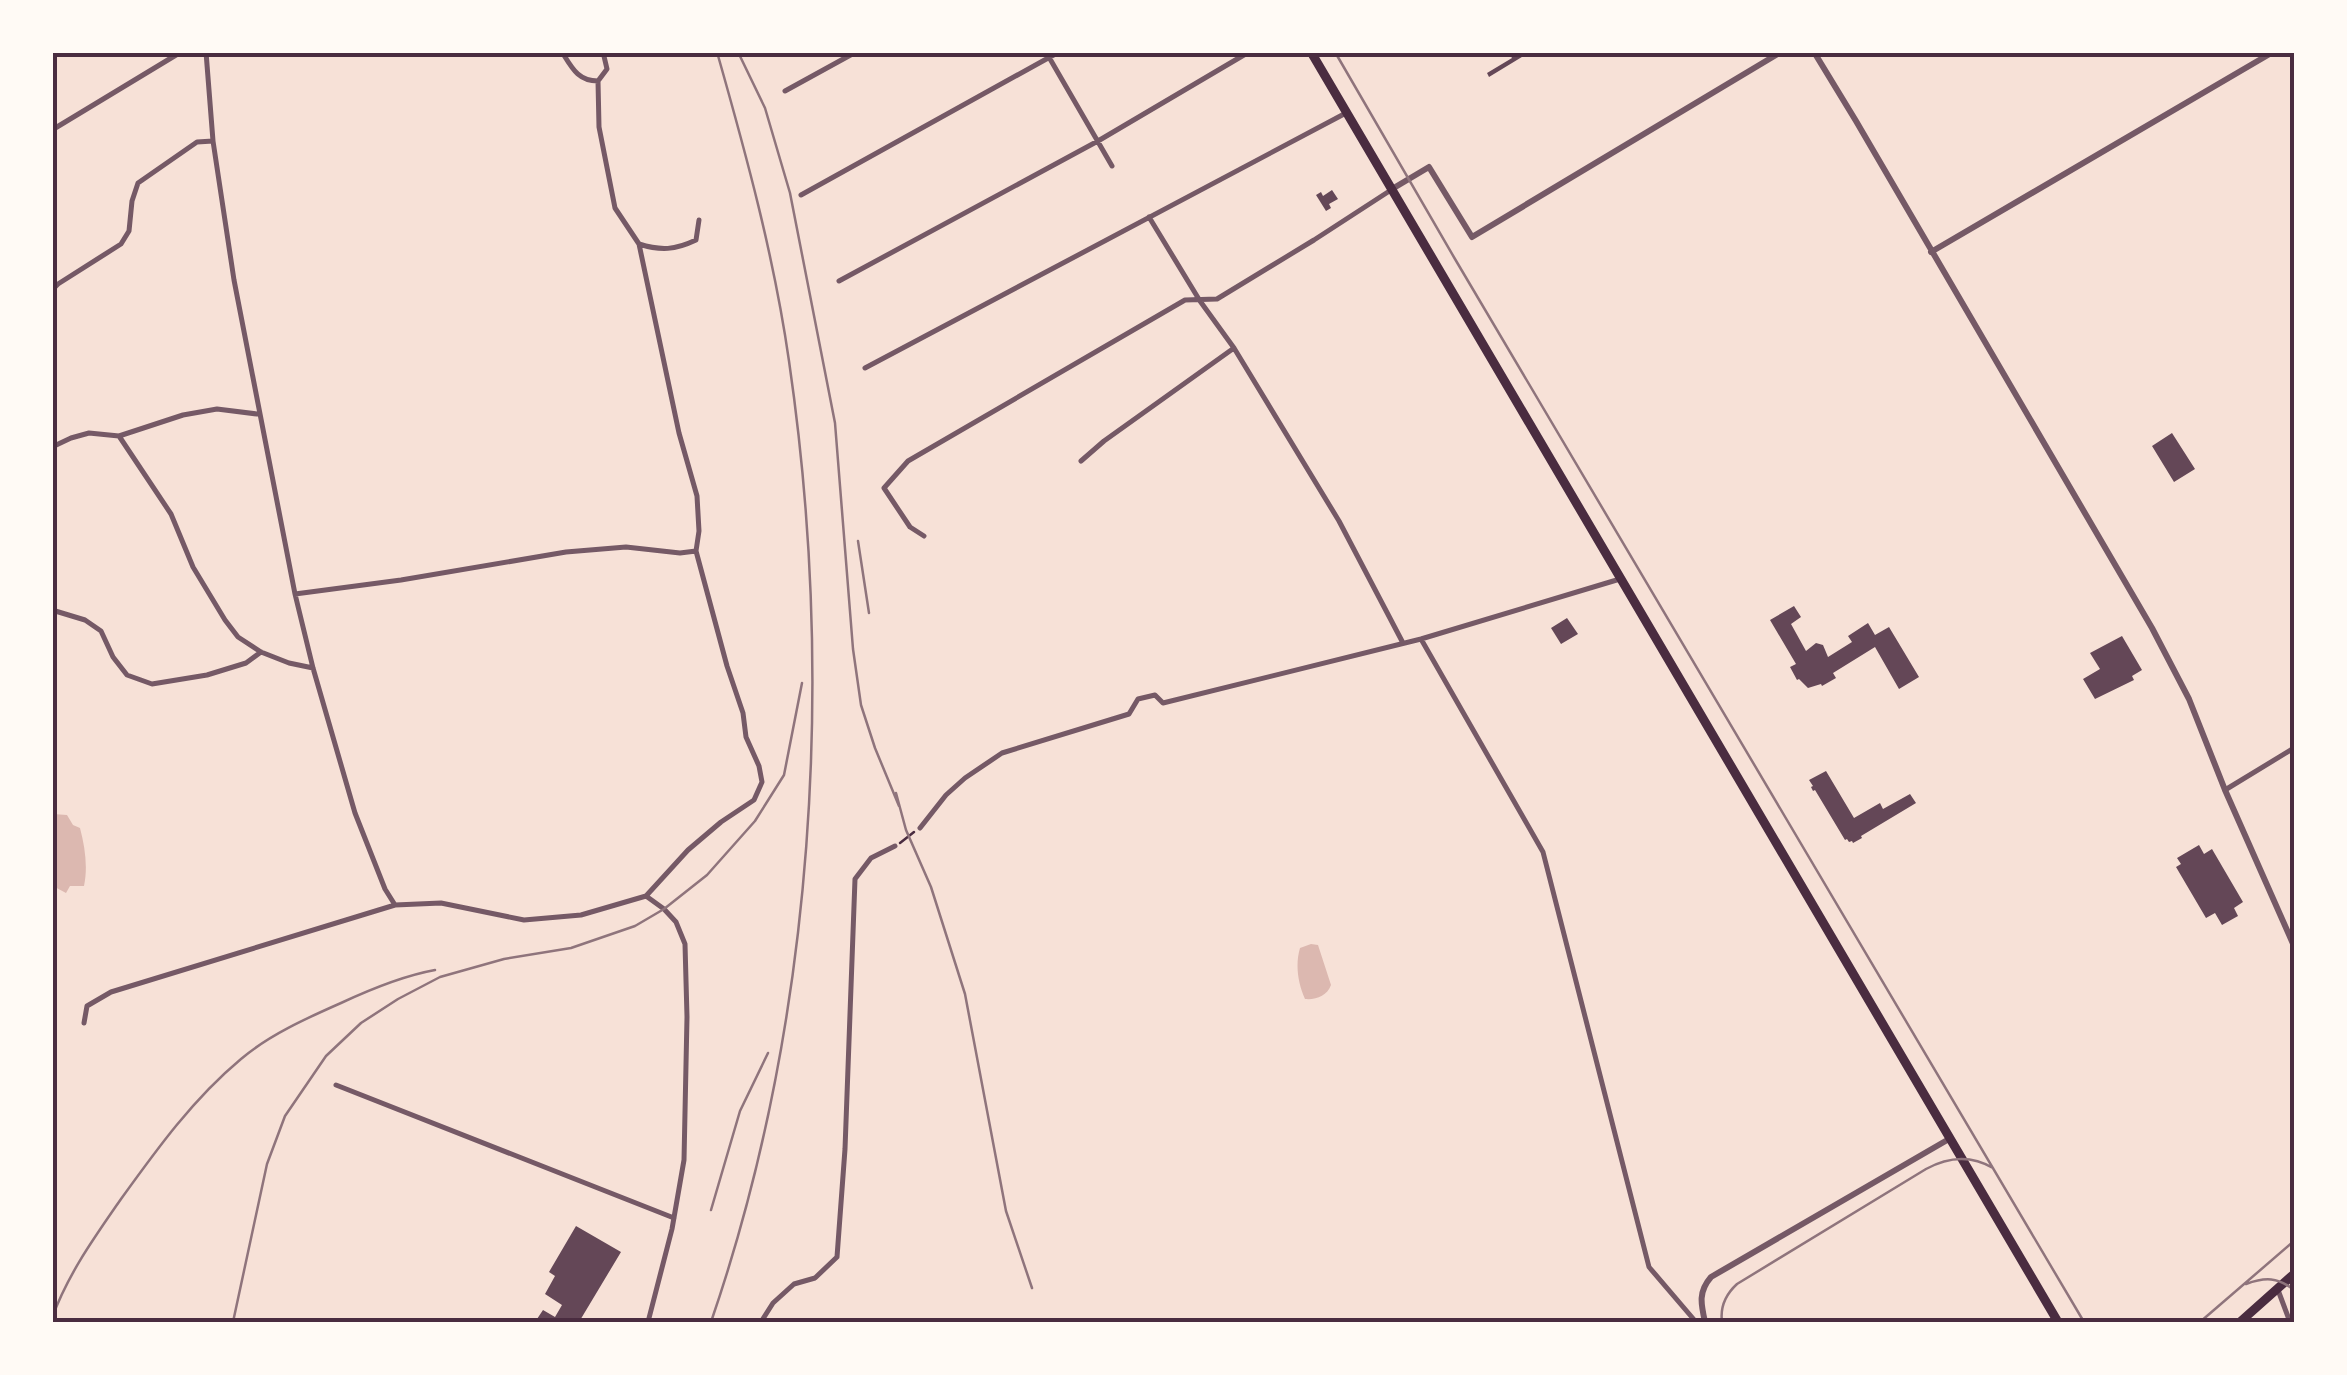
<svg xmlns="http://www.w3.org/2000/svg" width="2347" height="1375" viewBox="0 0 2347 1375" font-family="Inter,sans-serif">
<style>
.water{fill:#dcb8b0}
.building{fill:#644757}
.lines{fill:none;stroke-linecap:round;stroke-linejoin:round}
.path{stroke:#4a2c40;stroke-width:2.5}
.minor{stroke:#755966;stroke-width:5}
.tertiary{stroke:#755966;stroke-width:6}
.primary{stroke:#4a2c40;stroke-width:9}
.tram{stroke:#8f747c;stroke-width:2.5}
.rail{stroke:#8f747c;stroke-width:2.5}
.neatline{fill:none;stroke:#4a2c40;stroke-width:4}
</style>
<rect width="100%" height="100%" fill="#f7e1d7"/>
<path class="water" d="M 53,814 L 67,815 L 73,825 L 80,828 C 85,847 88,867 84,886 L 70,886 L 66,893 L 53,886 Z
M 1311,944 L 1318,945 L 1331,985 C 1327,996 1316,1000 1305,999 C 1298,983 1295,965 1300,948 Z"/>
<path class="building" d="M 1508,52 L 1530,52 L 1489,77 L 1487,73 L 1512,58 Z
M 1332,190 L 1338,199 L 1329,204 L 1331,208 L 1326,211 L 1316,195 L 1321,192 L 1323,196 Z
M 2172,433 L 2195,469 L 2174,482 L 2152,446 Z
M 1794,606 L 1801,617 L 1791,624 L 1806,651 L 1816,643 L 1823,645 L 1828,657 L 1852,642 L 1848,636 L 1868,623 L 1875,635 L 1889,627 L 1919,677 L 1899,689 L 1875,647 L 1833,673 L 1836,678 L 1822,686 L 1821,684 L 1808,688 L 1799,679 L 1797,680 L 1790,667 L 1796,664 L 1770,620 Z
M 1567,618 L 1578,634 L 1561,644 L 1551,628 Z
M 2122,636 L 2142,670 L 2132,676 L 2134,680 L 2095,699 L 2083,679 L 2100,669 L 2090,653 Z
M 1826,771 L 1854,818 L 1880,803 L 1883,809 L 1910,794 L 1916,803 L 1861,836 L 1862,838 L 1853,843 L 1852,841 L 1849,842 L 1847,839 L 1845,840 L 1815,790 L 1813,791 L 1811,787 L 1813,786 L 1809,780 Z
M 2199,845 L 2204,854 L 2212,849 L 2243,902 L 2234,908 L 2238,916 L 2222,925 L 2215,913 L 2206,918 L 2176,867 L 2181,864 L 2177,858 Z
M 576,1226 L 621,1252 L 579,1322 L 535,1322 L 543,1310 L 555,1317 L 562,1305 L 545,1294 L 555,1276 L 549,1272 Z"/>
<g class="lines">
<path class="path" d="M 900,843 L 914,832"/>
<path class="minor" d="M 206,52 L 213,141 L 234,280 L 295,594 L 313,668 L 355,813 L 385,889 L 395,905 L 441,903 L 524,920 L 581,915 L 646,896
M 562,52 C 572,68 578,81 598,81
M 603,52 L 607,69 L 598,81 L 599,127 L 615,208 L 639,244 L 679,433 L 697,496 L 699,531 L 696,551 L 727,666 L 743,713 L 746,737 L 759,766 L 762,782 L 754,800 L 721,822 L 688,850 L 646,896
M 1046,52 L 1112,166
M 785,91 L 856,52
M 52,130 L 181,52
M 801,195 L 1059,52
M 1149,217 L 1200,301 L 1234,348 L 1339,521 L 1403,643
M 639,244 C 661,251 675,250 696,240 L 699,220
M 839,281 L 1098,141 L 1249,52
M 52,290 L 58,284 L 121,244 L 129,231 L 132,201 L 138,183 L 197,142 L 213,141
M 865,368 L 1346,113
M 119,436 L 171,514 L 193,567 L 225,620 L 238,637 L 261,652 L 289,663 L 313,668
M 52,447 L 71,438 L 89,433 L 119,436 L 183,415 L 217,409 L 257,414
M 1081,461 L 1104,441 L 1234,348
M 924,536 L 910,527 L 884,488 L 908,461 L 1185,300 L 1217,299 L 1314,240 L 1391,190
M 295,594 L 401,580 L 566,552 L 626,547 L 680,553 L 696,551
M 52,610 L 85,620 L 101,631 L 113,657 L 127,675 L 152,684 L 207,675 L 246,663 L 261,652
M 1421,639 L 1543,852 L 1649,1267 L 1696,1322
M 2225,790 L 2294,748
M 920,828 L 946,795 L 965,778 L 1002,753 L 1129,714 L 1138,699 L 1155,695 L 1163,703 L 1421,639 L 1620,579
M 646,896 L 664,909 L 676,922 L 685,944 L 687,1017 L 684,1160 L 672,1229 L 648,1322
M 84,1023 L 87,1006 L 111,992 L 395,905
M 336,1085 L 674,1218
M 2278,1290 L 2290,1322
M 761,1322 L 773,1303 L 794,1284 L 815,1278 L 837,1257 L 845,1149 L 855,879 L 871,858 L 895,846"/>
<path class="tertiary" d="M 1814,52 L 1856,121 L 2152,628 L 2189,699 L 2225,790 L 2294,946
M 1392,189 L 1429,167 L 1472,237 L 1781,52
M 1931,252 L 2273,52
M 1705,1322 C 1701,1304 1698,1292 1711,1277 L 1949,1139"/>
<path class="primary" d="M 1311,52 L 2058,1322
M 2240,1322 L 2294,1274"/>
<path class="tram" d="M 1335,52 L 1455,259 L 2084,1322
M 2246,1284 C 2265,1277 2278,1277 2294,1290
M 1722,1322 C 1720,1307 1725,1295 1737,1284 L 1926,1169 C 1948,1157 1971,1155 1993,1168
M 2200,1322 L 2294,1241"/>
<path class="rail" d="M 738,52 L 765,108 L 790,193 L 835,423 L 853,649 L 861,705 L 875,748 L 899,806
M 858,541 L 869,613
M 896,793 L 906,830 L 931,887 L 965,994 L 1006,1211 L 1032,1288
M 711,1210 L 740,1111 L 768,1053
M 52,1318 C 68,1274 94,1238 121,1199 C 157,1149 193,1099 241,1059 C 269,1035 307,1018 341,1003 C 371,989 402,976 435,970
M 233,1322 L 267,1164 L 285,1116 L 326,1056 L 361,1023 L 398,999 L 440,977 L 504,959 L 571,948 L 635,926 L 664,909 L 707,875 L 755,821 L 784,775 L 802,683
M 711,1322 C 815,1019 835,677 789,361 C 774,256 746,154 717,52"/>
</g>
<rect width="2347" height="1375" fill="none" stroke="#fffaf5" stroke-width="110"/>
<rect x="55" y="55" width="2237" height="1265" class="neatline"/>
</svg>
